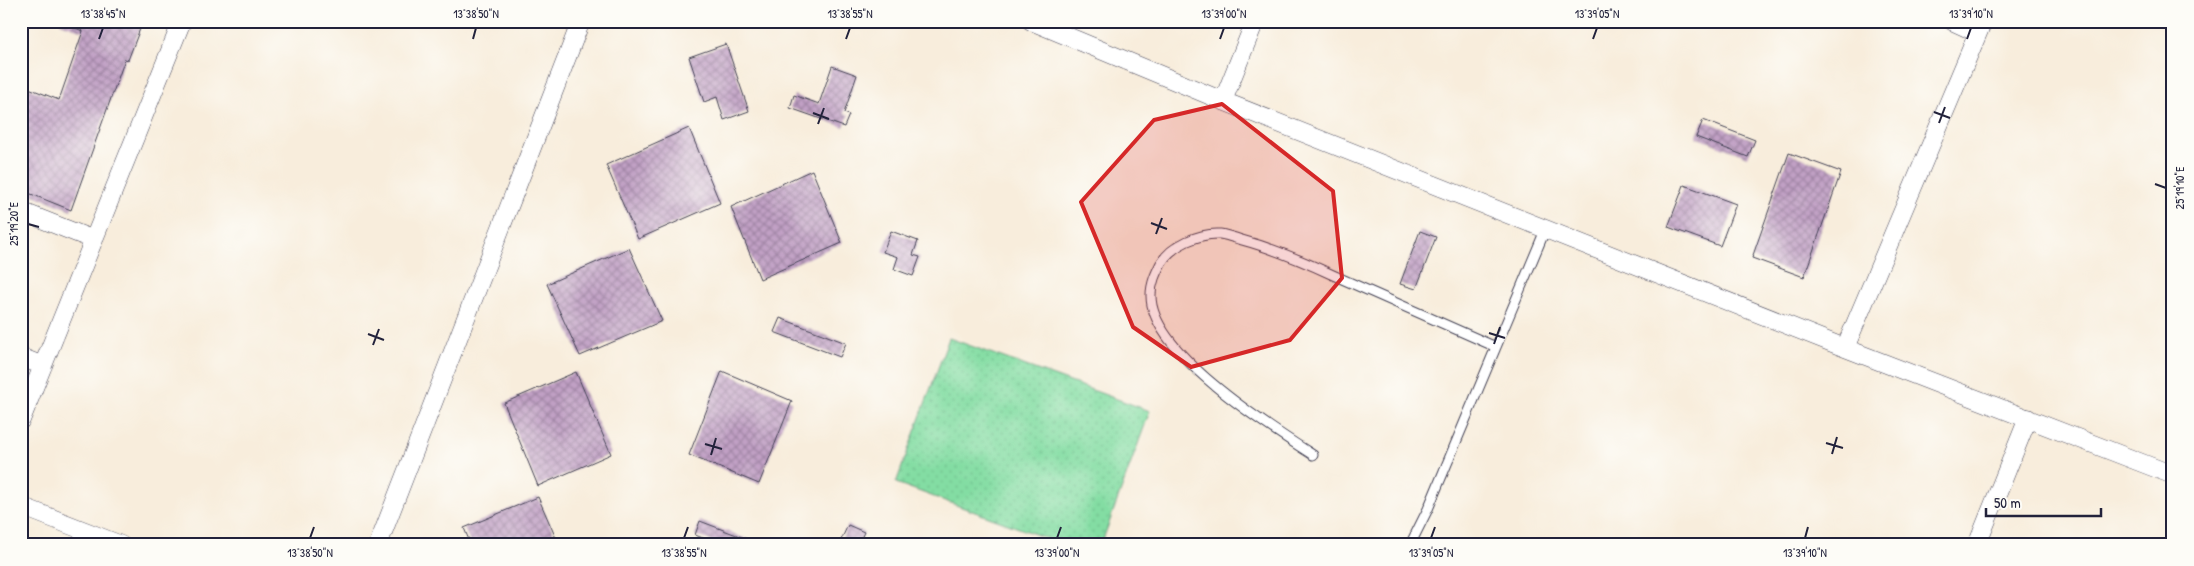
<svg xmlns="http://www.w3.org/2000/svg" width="2194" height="566" viewBox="0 0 2194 566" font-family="'Patrick Hand',sans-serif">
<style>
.grass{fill:url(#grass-dots);stroke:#52806f}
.building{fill:url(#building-cross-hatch)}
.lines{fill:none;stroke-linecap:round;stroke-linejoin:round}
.service-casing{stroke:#424053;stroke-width:11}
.minor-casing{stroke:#424053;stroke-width:19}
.service{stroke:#fff;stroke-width:9}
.minor{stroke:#fff;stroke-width:18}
.marked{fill:#d62828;fill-opacity:0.2;stroke:#d62828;stroke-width:4;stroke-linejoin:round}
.ticks{fill:none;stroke:#22223b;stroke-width:2}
.neatline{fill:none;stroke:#22223b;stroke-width:2}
.ticks-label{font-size:12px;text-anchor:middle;fill:#22223b}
</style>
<defs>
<pattern id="grass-dots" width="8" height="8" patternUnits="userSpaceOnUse" patternTransform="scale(1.25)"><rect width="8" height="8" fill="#83dda3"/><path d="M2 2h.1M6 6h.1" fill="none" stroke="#71bd8d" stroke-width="1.8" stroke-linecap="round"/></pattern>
<pattern id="building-cross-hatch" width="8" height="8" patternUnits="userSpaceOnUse" patternTransform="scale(1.25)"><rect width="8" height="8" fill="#c1a0c5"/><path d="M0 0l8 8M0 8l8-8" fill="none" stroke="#9c82a1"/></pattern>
</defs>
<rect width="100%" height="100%" fill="#fdfcf7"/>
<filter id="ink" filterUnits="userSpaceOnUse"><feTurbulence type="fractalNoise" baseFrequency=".02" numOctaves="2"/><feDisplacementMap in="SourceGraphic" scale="10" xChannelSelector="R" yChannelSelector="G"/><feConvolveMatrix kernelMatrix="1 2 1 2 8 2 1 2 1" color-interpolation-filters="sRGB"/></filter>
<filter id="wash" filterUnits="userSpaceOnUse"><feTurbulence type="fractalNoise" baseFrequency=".0096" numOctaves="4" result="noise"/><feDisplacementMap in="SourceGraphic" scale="20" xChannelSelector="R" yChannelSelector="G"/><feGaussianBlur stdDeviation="1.12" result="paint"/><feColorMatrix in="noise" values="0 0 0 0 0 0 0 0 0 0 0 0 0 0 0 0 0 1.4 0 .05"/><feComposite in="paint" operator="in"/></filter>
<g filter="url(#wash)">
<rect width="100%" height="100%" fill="#f8eddc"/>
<path class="grass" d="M 949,338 L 1150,411 L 1101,545 L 1065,545 L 896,483 Z"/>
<g id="blocks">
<path class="building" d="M 60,21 L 143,21 L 128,60 L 125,59 L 71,210 L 21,190 L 21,85 L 59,100 L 83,31 L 60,23 Z
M 726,44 L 749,111 L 724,120 L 717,97 L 704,102 L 689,57 Z
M 832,66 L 857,75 L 844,113 L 849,115 L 844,127 L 790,108 L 794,95 L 819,104 Z
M 1703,120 L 1755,140 L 1748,157 L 1696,137 Z
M 689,128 L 720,203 L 638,239 L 606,165 Z
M 1789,153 L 1841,172 L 1804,277 L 1752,258 Z
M 812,170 L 842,243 L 760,279 L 731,207 Z
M 1684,185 L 1736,204 L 1720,246 L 1668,227 Z
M 891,231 L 918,241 L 913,255 L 920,257 L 913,276 L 894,269 L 898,257 L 883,252 Z
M 1420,231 L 1436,237 L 1416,289 L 1400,284 Z
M 629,248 L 662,321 L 580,356 L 547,284 Z
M 780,318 L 846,343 L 840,357 L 774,332 Z
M 722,371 L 792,401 L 759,484 L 689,455 Z
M 576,372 L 611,454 L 538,486 L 504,403 Z
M 538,497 L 559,545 L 471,545 L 464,528 Z
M 700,521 L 760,544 L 760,545 L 721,545 L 695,535 Z
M 848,525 L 864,532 L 858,545 L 851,545 L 841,540 Z"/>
</g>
</g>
<g filter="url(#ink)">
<use href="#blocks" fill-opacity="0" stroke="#424053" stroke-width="1"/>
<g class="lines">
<defs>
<path id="service" d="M 1313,455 C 1269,427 1150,352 1151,295 C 1151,283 1156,273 1161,263 C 1172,245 1199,233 1220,234 C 1227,235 1235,238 1242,240 C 1275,249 1303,261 1333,275 C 1388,299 1442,323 1496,347
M 1410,545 L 1428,509 L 1546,228"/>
<path id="minor" d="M 1031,21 L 1223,101 L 1845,348 L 2173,475
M 1952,21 L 1978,33
M 1223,101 L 1255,21
M 21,211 L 94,240
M 1845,348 L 1983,21
M 21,357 L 43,366
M 21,420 L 182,21
M 21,506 L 121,545
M 378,545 L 581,21
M 1977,545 L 2028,418"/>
</defs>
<use href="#service" class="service-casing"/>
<use href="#minor" class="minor-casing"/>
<use href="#service" class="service"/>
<use href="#minor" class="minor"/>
</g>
</g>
<path class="marked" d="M 1222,104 L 1333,191 L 1342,278 L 1290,340 L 1191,367 L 1133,327 L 1081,202 L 1154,120 Z"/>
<path class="ticks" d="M 99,39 L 103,28M 473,39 L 476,28M 846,39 L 850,28M 1220,39 L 1224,28M 1593,39 L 1597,28M 1967,39 L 1971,28M 1934,112 L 1950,118M 813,113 L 829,119M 1939,123 L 1945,107M 818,124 L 824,108M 2155,184 L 2166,188M 1151,223 L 1167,229M 28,224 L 39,227M 1156,234 L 1162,218M 1489,333 L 1505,338M 368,334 L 384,340M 1494,344 L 1500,327M 373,345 L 379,329M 1826,443 L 1843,448M 705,444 L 722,449M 1832,454 L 1837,437M 711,455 L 716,438M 310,538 L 314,527M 684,538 L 688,527M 1057,538 L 1061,527M 1431,538 L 1435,527M 1805,538 L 1808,527"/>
<rect width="2194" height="566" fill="none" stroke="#fdfcf7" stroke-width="55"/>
<path d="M1986 508v8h115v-8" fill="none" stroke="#22223b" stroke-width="2.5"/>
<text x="1994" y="508" font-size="15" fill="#22223b" stroke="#fdfcf7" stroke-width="4" paint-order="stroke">50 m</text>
<rect x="28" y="28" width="2138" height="510" class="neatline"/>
<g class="ticks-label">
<text x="103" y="18">13°38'45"N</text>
<text x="476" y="18">13°38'50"N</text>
<text x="850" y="18">13°38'55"N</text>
<text x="1224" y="18">13°39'00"N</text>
<text x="1597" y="18">13°39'05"N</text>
<text x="1971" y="18">13°39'10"N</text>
<text transform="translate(2180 188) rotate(-90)" y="4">25°19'10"E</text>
<text transform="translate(14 224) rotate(-90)" y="4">25°19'20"E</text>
<text x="310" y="557">13°38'50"N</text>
<text x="684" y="557">13°38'55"N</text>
<text x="1057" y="557">13°39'00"N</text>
<text x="1431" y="557">13°39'05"N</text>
<text x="1805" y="557">13°39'10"N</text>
</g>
</svg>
